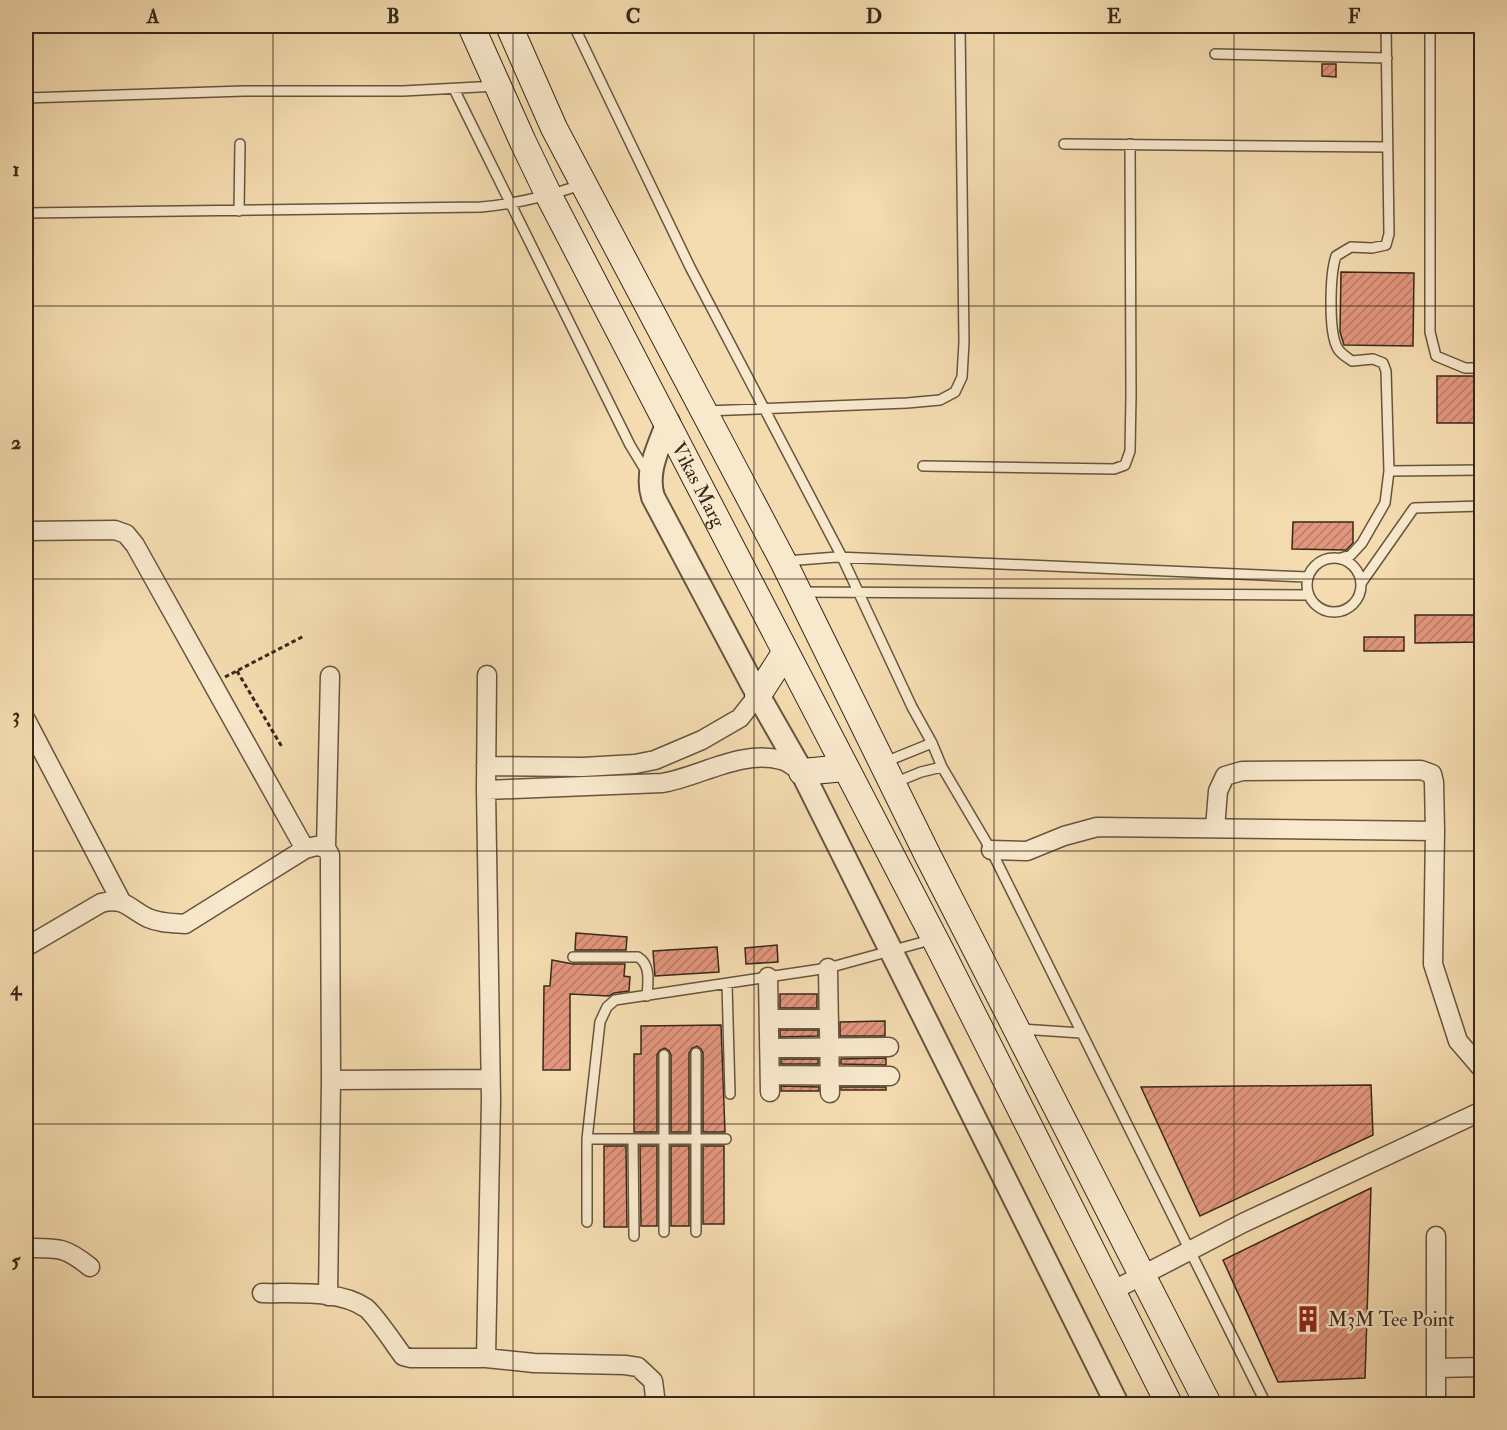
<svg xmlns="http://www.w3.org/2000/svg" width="1507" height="1430" viewBox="0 0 1507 1430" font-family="'IM FELL Double Pica',serif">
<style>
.building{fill:url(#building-hatch);stroke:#372819;stroke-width:1.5}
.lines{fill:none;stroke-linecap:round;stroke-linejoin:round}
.service-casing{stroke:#66553f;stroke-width:12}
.minor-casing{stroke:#66553f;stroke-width:21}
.tertiary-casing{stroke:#66553f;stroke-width:26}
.secondary-casing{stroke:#372819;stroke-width:28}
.path{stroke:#372819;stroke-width:3;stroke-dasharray:4.5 3;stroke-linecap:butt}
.service{stroke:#f8e8cc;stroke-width:9}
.minor{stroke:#f8e8cc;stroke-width:18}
.tertiary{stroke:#f8e8cc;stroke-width:22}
.secondary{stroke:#f8e8cc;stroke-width:26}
.grid{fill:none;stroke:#372819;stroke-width:1.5;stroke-opacity:0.55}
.labels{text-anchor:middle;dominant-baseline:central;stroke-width:4.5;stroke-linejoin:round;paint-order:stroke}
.street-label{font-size:20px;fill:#372819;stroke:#f8e8cc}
.poi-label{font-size:20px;fill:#372819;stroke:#f8e8cc;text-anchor:start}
.neatline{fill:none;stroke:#372819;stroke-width:2}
.grid-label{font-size:20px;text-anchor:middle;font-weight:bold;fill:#372819}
</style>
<defs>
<pattern id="building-hatch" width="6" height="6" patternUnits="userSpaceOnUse" patternTransform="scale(1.5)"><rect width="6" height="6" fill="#e3967e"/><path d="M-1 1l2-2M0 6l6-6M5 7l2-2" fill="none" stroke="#b97a66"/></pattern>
</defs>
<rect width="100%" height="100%" fill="#f4dcb0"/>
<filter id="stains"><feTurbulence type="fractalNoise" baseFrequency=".00333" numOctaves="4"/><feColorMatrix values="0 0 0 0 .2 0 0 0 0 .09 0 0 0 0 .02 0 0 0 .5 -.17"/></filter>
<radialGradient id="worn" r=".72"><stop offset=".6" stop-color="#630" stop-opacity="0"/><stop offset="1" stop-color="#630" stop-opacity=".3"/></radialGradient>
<path class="building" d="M 1322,64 L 1336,64 L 1336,77 L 1322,76 Z
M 1341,272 L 1414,273 L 1413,346 L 1344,345 L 1340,332 Z
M 1437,376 L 1482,376 L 1482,423 L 1437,423 Z
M 1293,522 L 1353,522 L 1353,543 L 1346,550 L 1292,549 Z
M 1415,615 L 1482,615 L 1482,642 L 1415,643 Z
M 1364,637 L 1404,637 L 1404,651 L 1364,651 Z
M 576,933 L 627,937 L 626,950 L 575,950 Z
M 777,945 L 778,962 L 746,964 L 745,948 Z
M 717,947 L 719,972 L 655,976 L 653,951 Z
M 552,960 L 573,964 L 625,964 L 624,976 L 630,977 L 629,991 L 614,993 L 609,996 L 570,994 L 570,1070 L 543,1070 L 544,986 L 550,986 Z
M 780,994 L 817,994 L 817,1008 L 780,1008 Z
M 885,1021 L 885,1036 L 840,1036 L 840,1022 Z
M 721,1025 L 725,1132 L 703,1132 L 703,1053 L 701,1049 L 697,1046 L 692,1048 L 689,1053 L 689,1132 L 671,1132 L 671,1055 L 669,1051 L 665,1048 L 660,1050 L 657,1055 L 657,1132 L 634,1132 L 634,1054 L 641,1054 L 641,1026 Z
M 780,1030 L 818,1030 L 818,1036 L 780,1037 Z
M 886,1058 L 886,1065 L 841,1064 L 841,1059 Z
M 781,1059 L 818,1059 L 818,1064 L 781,1064 Z
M 1371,1085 L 1373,1135 L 1200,1216 L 1141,1087 Z
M 781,1086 L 819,1087 L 819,1091 L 781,1091 Z
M 841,1087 L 886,1087 L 886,1090 L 841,1090 Z
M 604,1146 L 626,1146 L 627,1227 L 604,1227 Z
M 640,1146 L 657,1146 L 657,1226 L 641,1226 Z
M 671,1146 L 689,1146 L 689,1226 L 671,1226 Z
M 703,1146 L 724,1146 L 724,1224 L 703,1224 Z
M 1371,1188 L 1365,1378 L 1278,1382 L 1223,1260 Z"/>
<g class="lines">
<defs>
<path id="service" d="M 574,26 L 690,267 L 842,557 L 912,707 L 932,743 L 885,762
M 1386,26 L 1389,234 L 1386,245 L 1372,248 L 1351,247 L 1336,256 C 1330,274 1328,333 1338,349 C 1341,354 1348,358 1352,361 L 1373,359 L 1383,363 L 1386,371 L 1389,471
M 1430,26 L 1430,332 L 1436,356 L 1465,368 L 1482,368
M 1215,54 L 1387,58
M 454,89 L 630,445 L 647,473
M 26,98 L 244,91 L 403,91 L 497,86
M 1064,144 L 1387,147
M 239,211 L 240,144
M 26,213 L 481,207 C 516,204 548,196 581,185
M 706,411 L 907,403 L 940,400 L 955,392 L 962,377 L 964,342 L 960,26
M 923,466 L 1114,469 L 1125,465 L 1130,451 L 1131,395 L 1130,144
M1307 585a27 27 0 1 1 54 0a27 27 0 1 1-54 0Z
M 1341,558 L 1351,555 L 1362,543 L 1385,503 L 1389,471 L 1482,470
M 786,561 L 837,557 L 1307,577
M 1362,582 L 1414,508 L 1482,506
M 802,592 L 1307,595
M 932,743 L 942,767
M 894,783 L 921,772 L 942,767 L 991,850 L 1266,1404
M 573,957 L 638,957 C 651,965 648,982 647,996
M 727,984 L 730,1094
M 1021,1029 L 1081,1033
M 696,1053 L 696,1232
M 664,1055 L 664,1232
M 587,1139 L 726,1139
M 633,1139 L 634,1236
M 587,1222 L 587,1139 L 600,1022 L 607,1007 L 615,1000 L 828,968 L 934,939"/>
<path id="minor" d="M 26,531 L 115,530 L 126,534 L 135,545 L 305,849
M 26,720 L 121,901
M 486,766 L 583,767 L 635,764 L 655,760 L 702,740 L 740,718 L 758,695
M 486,790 L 662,783 C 699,777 742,749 781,760 C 788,761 795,768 801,772
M 1215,828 L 1218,791 L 1225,776 L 1242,771 L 1421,770 L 1432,774 L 1434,782 L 1435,831
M 326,848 L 330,676
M 991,850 L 1027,851 L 1064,836 L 1097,827 L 1435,831 L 1433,964 L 1458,1041 L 1482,1069
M 26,947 L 101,903 C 125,897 128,908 148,918 C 159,923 172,923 185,924 L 305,849 L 316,846 L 326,848 L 330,855 L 330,874 L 331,1080 L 328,1296
M 828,968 L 830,1093
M 768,977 L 770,1092
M 769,1019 L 829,1019
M 769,1048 L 889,1047
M 770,1075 L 890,1076
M 331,1080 L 490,1079
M 1436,1236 L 1436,1404
M 26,1248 C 57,1248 64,1246 90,1267
M 1112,1291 L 1243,1223 L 1482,1111
M 262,1293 C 294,1294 338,1289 366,1308 C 375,1315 395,1345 403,1356 L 411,1358 L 486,1358 L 534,1363 L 625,1365 L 638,1367 L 653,1381 L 656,1404
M 486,1358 L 491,1100 L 486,790 L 487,675
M 1436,1368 L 1482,1367"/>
<path id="tertiary" d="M 668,422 C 659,447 645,471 653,497 L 758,695 L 802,772 L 1117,1404"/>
<g id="secondary">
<path id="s1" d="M 471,26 L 523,142 L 549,196 L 941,951 L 1169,1404"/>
<path d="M 509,26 L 554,128 L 783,561 L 928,856 L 1208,1404"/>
<path d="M 758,695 L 785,653"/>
<path d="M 802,772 L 845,768"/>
</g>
</defs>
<use href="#service" class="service-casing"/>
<use href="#minor" class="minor-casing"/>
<use href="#tertiary" class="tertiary-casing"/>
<use href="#secondary" class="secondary-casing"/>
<path class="path" d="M 237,671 L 282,747
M 225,677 L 304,636"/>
<use href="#service" class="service"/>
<use href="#minor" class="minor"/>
<use href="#tertiary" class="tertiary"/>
<use href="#secondary" class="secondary"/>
</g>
<path class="grid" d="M 273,26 L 273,1404M 513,26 L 513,1404M 754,26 L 754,1404M 994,26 L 994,1404M 1234,26 L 1234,1404M 26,306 L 1482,306M 26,579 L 1482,579M 26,851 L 1482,851M 26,1124 L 1482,1124"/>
<defs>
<symbol id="building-bare" viewBox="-9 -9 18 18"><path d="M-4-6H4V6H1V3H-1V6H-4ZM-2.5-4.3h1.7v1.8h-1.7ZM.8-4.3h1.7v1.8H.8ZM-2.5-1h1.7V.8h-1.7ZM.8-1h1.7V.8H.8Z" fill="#8f2418" stroke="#f8e8cc" stroke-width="2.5" paint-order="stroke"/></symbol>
</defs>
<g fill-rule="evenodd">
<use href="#building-bare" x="1289" y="1300" width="38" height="38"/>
</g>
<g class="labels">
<g class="street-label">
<text stroke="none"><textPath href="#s1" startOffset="512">Vikas Marg</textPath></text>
</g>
<g class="poi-label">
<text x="1328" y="1319">M3M Tee Point</text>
</g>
</g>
<rect width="1507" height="1430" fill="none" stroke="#f4dcb0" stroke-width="66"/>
<rect x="33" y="33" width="1441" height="1364" class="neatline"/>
<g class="grid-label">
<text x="153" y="23">A</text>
<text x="393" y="23">B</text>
<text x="633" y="23">C</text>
<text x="874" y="23">D</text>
<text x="1114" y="23">E</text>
<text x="1354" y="23">F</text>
<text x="16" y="176">1</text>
<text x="16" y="449">2</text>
<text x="16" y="722">3</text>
<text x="16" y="995">4</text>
<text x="16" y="1267">5</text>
</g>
<rect width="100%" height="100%" filter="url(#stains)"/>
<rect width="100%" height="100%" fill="url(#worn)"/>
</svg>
